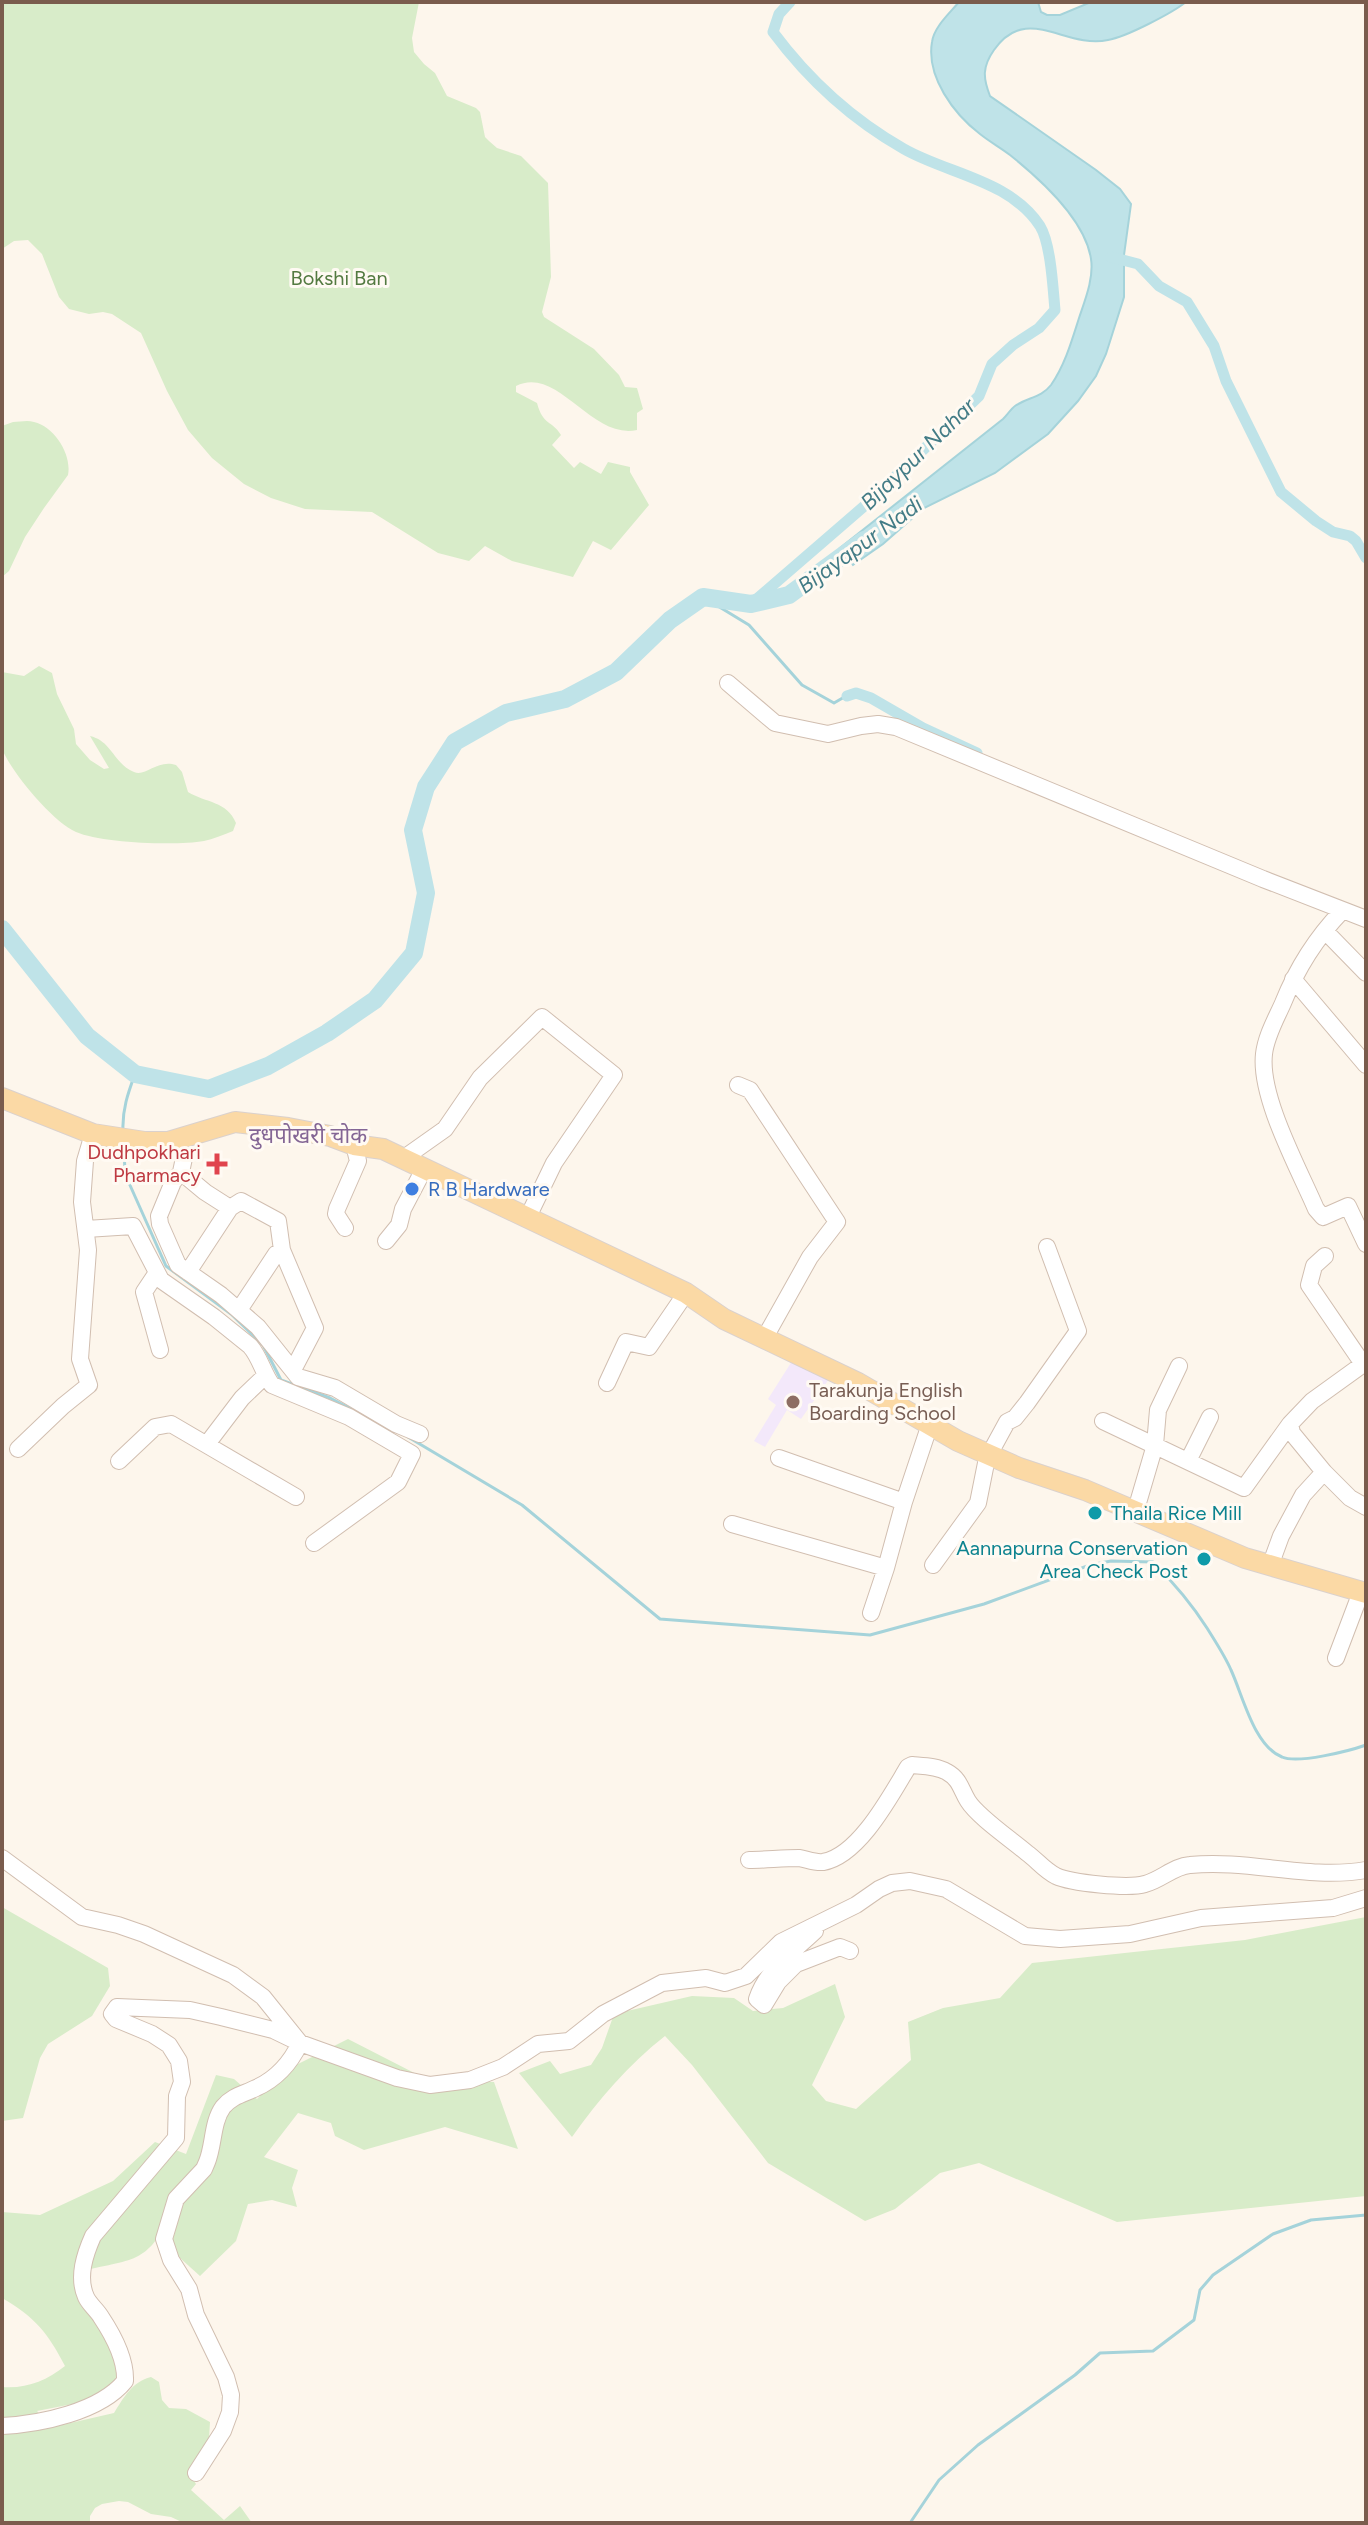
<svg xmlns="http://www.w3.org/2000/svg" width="1368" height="2525" viewBox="0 0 1368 2525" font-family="Figtree,'Noto Sans Devanagari',sans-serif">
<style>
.education{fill:#f3e8fa}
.green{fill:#d8ecc9}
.water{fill:#bfe3e8;stroke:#a5d3da;stroke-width:2}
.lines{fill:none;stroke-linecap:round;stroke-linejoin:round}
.stream{stroke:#a5d3da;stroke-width:3}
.canal{stroke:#bfe3e8;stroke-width:11}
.river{stroke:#bfe3e8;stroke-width:18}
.minor-casing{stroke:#d1beb0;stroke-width:18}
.major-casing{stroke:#dad1cd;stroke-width:22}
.minor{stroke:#fff;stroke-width:16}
.major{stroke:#fbd9a5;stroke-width:20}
.health-dot{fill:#e0444e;stroke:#fffaf3;stroke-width:3}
.shop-dot{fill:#3f7fe0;stroke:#fffaf3;stroke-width:3}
.education-dot{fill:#8d6e63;stroke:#fffaf3;stroke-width:3}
.culture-dot{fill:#0f9aa8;stroke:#fffaf3;stroke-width:3}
.labels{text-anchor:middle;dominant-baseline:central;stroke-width:6;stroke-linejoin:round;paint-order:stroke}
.park-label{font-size:20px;fill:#537a41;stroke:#fffaf3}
.health-label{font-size:20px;fill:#be3a42;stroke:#fffaf3;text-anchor:end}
.shop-label{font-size:20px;fill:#366cbe;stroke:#fffaf3;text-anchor:start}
.education-label{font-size:20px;fill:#785e54;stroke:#fffaf3;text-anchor:start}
.culture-label{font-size:20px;fill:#0d838f;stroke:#fffaf3;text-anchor:start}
.water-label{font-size:22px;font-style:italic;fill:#437c86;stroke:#fffaf3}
.neighbourhood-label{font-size:22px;fill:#846695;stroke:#fffaf3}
</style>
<rect width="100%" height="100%" fill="#fdf6ec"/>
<path class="education" d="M 794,1358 L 829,1379 L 801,1419 L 787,1410 L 765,1447 L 754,1441 L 776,1405 L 768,1399 Z"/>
<path class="green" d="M 2,2 L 419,2 L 412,38 L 414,52 L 424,64 L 435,73 L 447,96 L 476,108 L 480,112 L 485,137 L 489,141 L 497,148 L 521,156 L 548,183 L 551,277 L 542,312 L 544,317 L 594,349 L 619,375 L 625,387 L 637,388 L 643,409 L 637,413 L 637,430 C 591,440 558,365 516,386 L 516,392 L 537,403 C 543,426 552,420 561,435 L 552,445 L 574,468 L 580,462 L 601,474 L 608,462 L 630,467 L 630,472 L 649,505 L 611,550 L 593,541 L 573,577 L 512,561 L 485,546 L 469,561 L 438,553 L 372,512 L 305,509 L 271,498 L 244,484 L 212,458 L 188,430 L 167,391 L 141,333 L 112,314 L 103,312 L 89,314 L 69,309 L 59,297 L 42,254 L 28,240 L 14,241 L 2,249 Z
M 13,422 C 20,422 27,420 34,422 C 55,427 72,455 68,475 L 44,508 L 25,537 L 9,571 L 2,577 L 2,426 Z
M 39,666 L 52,673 L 57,694 L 74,729 L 76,744 L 90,760 L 104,769 L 109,768 L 90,736 C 112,741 114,764 134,772 C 146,777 157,759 176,765 L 182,772 L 188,792 C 206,803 227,801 236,823 L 233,831 C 223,835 213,839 204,841 C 176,846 101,843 76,832 C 53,822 13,774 3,751 C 0,739 2,689 2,672 L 24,676 Z
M 2,1907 L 108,1968 L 110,1986 L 92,2016 L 48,2044 L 40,2058 L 23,2118 L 2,2121 Z
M 1366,1917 L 1366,2196 L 1117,2222 L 979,2163 L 940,2173 L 895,2209 L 865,2221 L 768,2163 L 692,2065 L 665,2036 C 628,2065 599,2099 572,2137 L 519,2073 L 550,2061 L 560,2074 L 591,2065 L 602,2048 L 614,2014 L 692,1996 L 734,1998 L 753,2011 L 783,2008 L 835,1984 L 845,2017 L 812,2085 L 826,2101 L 856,2109 L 911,2060 L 908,2022 L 943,2008 L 1000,1998 L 1032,1963 L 1245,1940 Z
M 348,2039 L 428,2080 L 494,2082 L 518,2149 L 445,2127 L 364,2150 L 335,2136 L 331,2123 L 298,2113 L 264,2157 L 298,2170 L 292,2188 L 297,2207 L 272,2200 L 248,2204 L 236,2241 L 200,2276 L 170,2249 L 180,2215 L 173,2209 C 148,2264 137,2258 82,2271 L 118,2365 L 115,2384 L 83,2402 L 37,2411 L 53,2427 L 114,2413 C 124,2397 132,2382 151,2377 L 159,2382 L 162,2400 L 169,2408 L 186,2409 L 210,2422 L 209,2439 L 189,2473 L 196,2484 L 191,2490 L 224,2520 L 240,2506 L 252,2523 L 184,2523 L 171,2517 L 151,2514 L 128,2502 L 119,2501 L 102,2504 L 95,2508 L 90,2516 L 90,2523 L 2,2523 L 2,2387 C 26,2389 46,2381 65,2366 C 48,2333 35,2317 2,2298 L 2,2212 L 40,2215 L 113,2181 L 155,2142 L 186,2154 L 216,2075 L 234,2079 L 257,2099 L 286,2070 Z"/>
<path class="water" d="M 959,2 L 1038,2 L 1041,12 L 1047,15 L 1060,15 L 1091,2 L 1186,2 C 1172,13 1126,37 1108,40 C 1064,49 1027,3 994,50 C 982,67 983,78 990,96 L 1096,170 L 1120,189 L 1131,204 L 1124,255 L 1124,297 L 1106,354 L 1096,376 L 1078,401 L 1048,434 L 995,473 L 924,508 L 883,544 L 853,565 L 840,548 L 1003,419 C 1007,415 1011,409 1015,406 C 1028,397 1041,398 1051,385 C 1065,365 1072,340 1079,318 C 1085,300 1094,278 1091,259 C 1085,219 1040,179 1010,155 C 1001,148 990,142 980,134 C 954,114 926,77 932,42 C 934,27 949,14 959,2 Z"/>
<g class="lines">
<path class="stream" d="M 703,597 L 749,625 L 802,685 L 834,703 L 846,696
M 123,1131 C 122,1110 128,1093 135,1074
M 124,1147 L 125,1174 L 166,1266 L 231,1314 L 263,1345 L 281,1380 L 330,1398 L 369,1418
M 408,1437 L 522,1505 L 660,1619 L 870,1635 L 984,1604 L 1090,1565 L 1111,1561 L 1153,1562 C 1173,1582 1191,1603 1207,1628 C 1215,1641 1225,1656 1231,1670 C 1243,1696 1254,1746 1282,1757 C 1298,1764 1349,1751 1366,1745
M 910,2523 L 939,2480 L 978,2445 L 1075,2375 L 1100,2353 L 1153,2351 L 1194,2320 L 1200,2290 L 1213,2275 L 1273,2234 L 1311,2220 L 1366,2215"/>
<path class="canal" d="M 1111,257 L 1138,264 L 1159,286 L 1187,302 L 1214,346 L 1226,381 L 1281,492 L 1316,521 L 1333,532 L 1350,536 L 1356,541 L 1366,558
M 751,604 L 869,502 L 979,396 L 992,364 L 1013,345 L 1039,328 L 1055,310 C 1053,289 1051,244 1040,226 C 1010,180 948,174 904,149 C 853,120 808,79 773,32 L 779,14 L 790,2
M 847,696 L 856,693 L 871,698 L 923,728 L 977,753"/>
<path class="river" d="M 2,929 L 87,1036 L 135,1074 L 209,1089 L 268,1066 L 327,1033 L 375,1000 L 414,953 L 426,893 L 413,830 L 426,787 L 455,742 L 506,713 L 565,699 L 616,672 L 670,620 L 703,597 L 751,604 L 789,595 L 864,540"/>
<defs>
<path id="minor" d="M 728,683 L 775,723 L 828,734 L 861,726 L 878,724 L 896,727 L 1263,879 L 1366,919
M 1342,911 C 1316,938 1297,968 1283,1003 C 1276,1019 1266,1036 1264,1054 C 1259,1097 1299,1169 1316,1209 L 1323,1217 L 1348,1206 L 1366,1244
M 1325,931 L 1366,973
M 1293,979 L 1366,1065
M 738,1085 L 750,1090 L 837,1222 L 810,1257 L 764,1339
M 175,1140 L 184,1158 L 181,1172 L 205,1192 L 230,1208 L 241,1201 L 278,1221 L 282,1250 L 315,1328 L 293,1370
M 404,1158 L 445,1129 L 480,1078 L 542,1017 L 614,1075 L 554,1163 L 527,1219
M 181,1172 L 173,1182 L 159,1216 L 160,1224 L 178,1265 L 221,1295 L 258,1327 L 298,1377 L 335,1388 L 396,1424 L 420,1434
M 345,1228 L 336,1214 L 337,1209 L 358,1161 L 354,1145
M 86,1229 L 133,1226 L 161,1280 L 214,1317 L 250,1346 C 260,1357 263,1373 272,1385 L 349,1417 L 412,1454 L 398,1482 L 314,1543
M 386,1241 L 399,1225 L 403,1209 L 424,1169
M 1325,1256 L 1314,1266 L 1309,1285 L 1363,1364
M 188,1272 L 230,1208
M 156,1274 L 144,1292 L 160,1350
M 239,1310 L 276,1254 L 282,1250
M 607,1383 L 626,1342 L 649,1347 L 686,1293
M 1103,1421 L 1244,1488 L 1290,1424
M 207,1444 L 242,1398 L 265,1376
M 18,1449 L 63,1406 L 89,1385 L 80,1359 L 88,1250 L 82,1202 L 85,1161 L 93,1134
M 989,1455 L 1007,1422 L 1015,1418 L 1027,1403 L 1078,1331 L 1047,1247
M 779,1458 L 904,1502
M 119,1461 L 155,1427 L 171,1424 L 296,1497
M 1188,1461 L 1210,1417
M 1324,1472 L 1350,1498 L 1366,1507
M 1135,1513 L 1155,1445 L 1158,1410 L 1179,1366
M 732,1524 L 886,1568 L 904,1502 L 930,1424
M 933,1565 L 978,1503 L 986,1463 L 991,1455
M 1270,1566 L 1281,1536 L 1303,1495 L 1324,1472 L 1292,1433 L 1290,1424 L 1312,1401 L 1366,1362
M 871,1613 L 886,1568
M 1336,1658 L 1361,1592
M 2,1858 L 82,1917 L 118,1925 L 144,1934 L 233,1975 L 263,1997 L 300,2043 C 291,2062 276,2079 256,2088 C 244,2094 232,2096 223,2107 C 212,2122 214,2145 207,2162 L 204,2169 L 176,2199 L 164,2239 L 171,2260 L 189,2289 L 196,2315 L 226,2377 L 231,2395 L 230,2412 L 223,2431 L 196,2473
M 749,1860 C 765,1860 782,1858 799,1858 C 806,1859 815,1863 823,1862 C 859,1856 891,1795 908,1767 L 912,1765 C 923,1766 937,1766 947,1772 C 960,1779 961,1790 968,1801 C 978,1817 1012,1840 1027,1853 C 1037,1860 1044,1870 1056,1876 C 1071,1883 1128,1889 1145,1884 C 1161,1880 1174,1866 1190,1865 C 1249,1859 1307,1880 1366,1870
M 812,1927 L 815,1931 C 793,1952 767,1969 757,1999 L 764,2005 L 778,1982 L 796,1964 L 840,1947 L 850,1951
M 2,2426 C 40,2424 100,2412 125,2381 C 126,2359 113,2335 101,2317 C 97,2310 89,2304 86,2297 C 77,2277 85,2254 93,2236 L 176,2138 L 177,2096 L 182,2082 L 179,2061 L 169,2045 L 152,2034 L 116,2019 L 112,2014 L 117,2007 L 190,2010 L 221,2017 L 273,2030 L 300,2043 L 397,2078 L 430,2085 L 470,2080 L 503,2067 L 538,2044 L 569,2041 L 603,2014 L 662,1983 L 706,1978 L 725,1983 L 746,1976 L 781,1942 L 856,1905 L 879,1889 L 892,1883 L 910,1881 L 946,1889 L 1025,1936 L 1060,1939 L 1130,1934 L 1201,1918 L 1333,1908 L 1366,1898"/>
<path id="major" d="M 2,1098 L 93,1134 L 145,1142 L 168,1142 L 235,1122 L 288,1128 L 330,1136 L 354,1145 L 383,1149 L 686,1293 L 724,1319 L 858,1383 L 958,1441 L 1019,1468 L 1085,1490 L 1245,1558 L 1366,1593"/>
</defs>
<use href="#minor" class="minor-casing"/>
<use href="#major" class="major-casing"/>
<use href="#minor" class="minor"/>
<use href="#major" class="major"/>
</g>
<path class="health-dot" d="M213 1152h8v8h8v8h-8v8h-8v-8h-8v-8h8z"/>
<circle class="shop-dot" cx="412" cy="1189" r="8"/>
<circle class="education-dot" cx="793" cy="1402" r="8"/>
<g class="culture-dot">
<circle cx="1095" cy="1513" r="8"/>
<circle cx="1204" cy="1559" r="8"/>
</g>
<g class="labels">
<g class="park-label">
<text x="339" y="278">Bokshi Ban</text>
</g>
<g class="health-label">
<text x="201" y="1152">Dudhpokhari<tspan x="201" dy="23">Pharmacy</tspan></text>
</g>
<g class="shop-label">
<text x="428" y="1189">R B Hardware</text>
</g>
<g class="education-label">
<text x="809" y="1390">Tarakunja English<tspan x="809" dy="23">Boarding School</tspan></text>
</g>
<g class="culture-label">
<text x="1111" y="1513">Thaila Rice Mill</text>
<text x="1188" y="1548" text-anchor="end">Aannapurna Conservation<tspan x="1188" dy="23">Area Check Post</tspan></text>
</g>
<g class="water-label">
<text transform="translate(918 454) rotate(-44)">Bijaypur Nahar</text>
<text transform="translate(860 545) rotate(-36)">Bijayapur Nadi</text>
</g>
<g class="neighbourhood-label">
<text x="308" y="1135">दुधपोखरी चोक</text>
</g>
</g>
<rect width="1368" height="2525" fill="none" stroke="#7a5c4d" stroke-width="8"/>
</svg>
